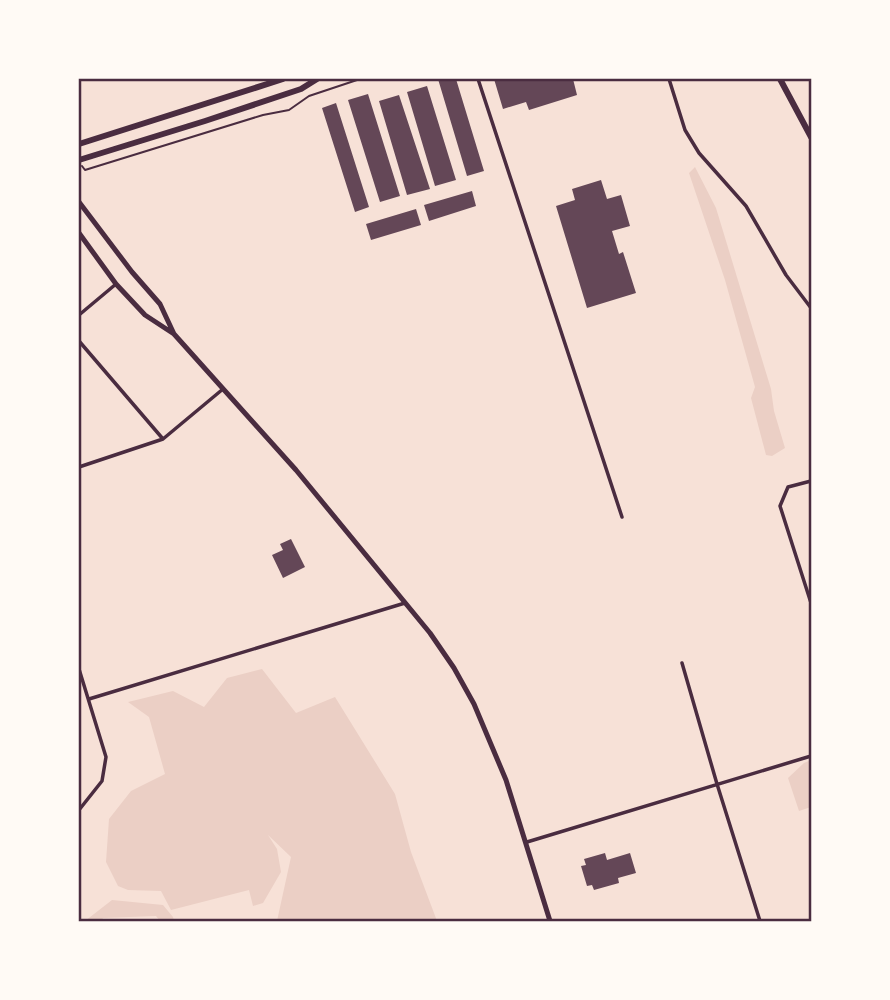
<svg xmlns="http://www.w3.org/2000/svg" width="890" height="1000" viewBox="0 0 890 1000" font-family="'IBM Plex Sans',sans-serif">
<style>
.green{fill:#ebcfc5}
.building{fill:#644757}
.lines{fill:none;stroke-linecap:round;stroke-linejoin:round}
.path{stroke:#4a2c40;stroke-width:2}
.minor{stroke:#4a2c40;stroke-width:3.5}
.secondary{stroke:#4a2c40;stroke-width:5}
.primary{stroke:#4a2c40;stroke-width:6}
.neatline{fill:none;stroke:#4a2c40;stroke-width:2.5}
</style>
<rect width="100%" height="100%" fill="#f7e1d7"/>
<path class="green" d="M 695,167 L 716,208 L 771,389 L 774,411 L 785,448 L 772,456 L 766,455 L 751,398 L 755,387 L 725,280 L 689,173 Z
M 262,669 L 296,713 L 335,697 L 395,794 L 411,852 L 437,921 L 277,921 L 291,857 L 268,835 L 277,849 L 281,872 L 263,903 L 253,906 L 249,890 L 171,910 L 161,891 L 128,890 L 118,886 L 106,862 L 109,819 L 131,791 L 165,774 L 149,717 L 128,702 L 173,691 L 204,707 L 227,678 Z
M 811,760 L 811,807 L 799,811 L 788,778 L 804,763 Z
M 112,900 L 163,905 L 173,917 L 174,921 L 160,921 L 156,916 L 103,918 L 101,921 L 85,921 Z"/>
<path class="building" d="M 438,79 L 456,79 L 484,171 L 467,176 Z
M 494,79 L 573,79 L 577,95 L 529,110 L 526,102 L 503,109 Z
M 427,86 L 456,180 L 435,186 L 407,92 Z
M 368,94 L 400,196 L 380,202 L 348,100 Z
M 399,95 L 430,189 L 407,195 L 379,101 Z
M 336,103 L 369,207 L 355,212 L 322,108 Z
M 601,180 L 607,199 L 621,195 L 630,226 L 612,231 L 619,254 L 623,252 L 636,293 L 587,308 L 556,206 L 575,200 L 572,189 Z
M 472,191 L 476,206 L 429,221 L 424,205 Z
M 416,209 L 421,225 L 371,240 L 366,224 Z
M 291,539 L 305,567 L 283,578 L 272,555 L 283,550 L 280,544 Z
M 605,853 L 607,860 L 630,853 L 636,873 L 618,878 L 619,883 L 594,890 L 592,885 L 587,886 L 581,866 L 586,865 L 584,859 Z"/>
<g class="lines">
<path class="path" d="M 82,166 L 85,170 L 263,115 L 289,110 L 309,96 L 360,79"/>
<path class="minor" d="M 478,79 L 622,517
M 669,79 L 685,130 L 699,153 L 746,206 L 786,275 L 811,308
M 79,315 L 116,284
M 79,341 L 163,439
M 79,467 L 163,439 L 223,389
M 811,481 L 788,487 L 780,506 L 811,603
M 682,663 L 717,784 L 760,921
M 79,669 L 106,757 L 102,781 L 79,810
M 89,699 L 405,603
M 527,842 L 811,756"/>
<path class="secondary" d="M 79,202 L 132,272 L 160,304 L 174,334 L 296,470 L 430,633 L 454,668 L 474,704 L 506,780 L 550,921
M 79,233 L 116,284 L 145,315 L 174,334"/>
<path class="primary" d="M 780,79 L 811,137
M 79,144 L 283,79
M 79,160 L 205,121 L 301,89 L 317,79"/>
</g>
<rect width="890" height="1000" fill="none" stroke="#fffaf5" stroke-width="161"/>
<rect x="80" y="80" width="730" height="840" class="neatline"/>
</svg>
